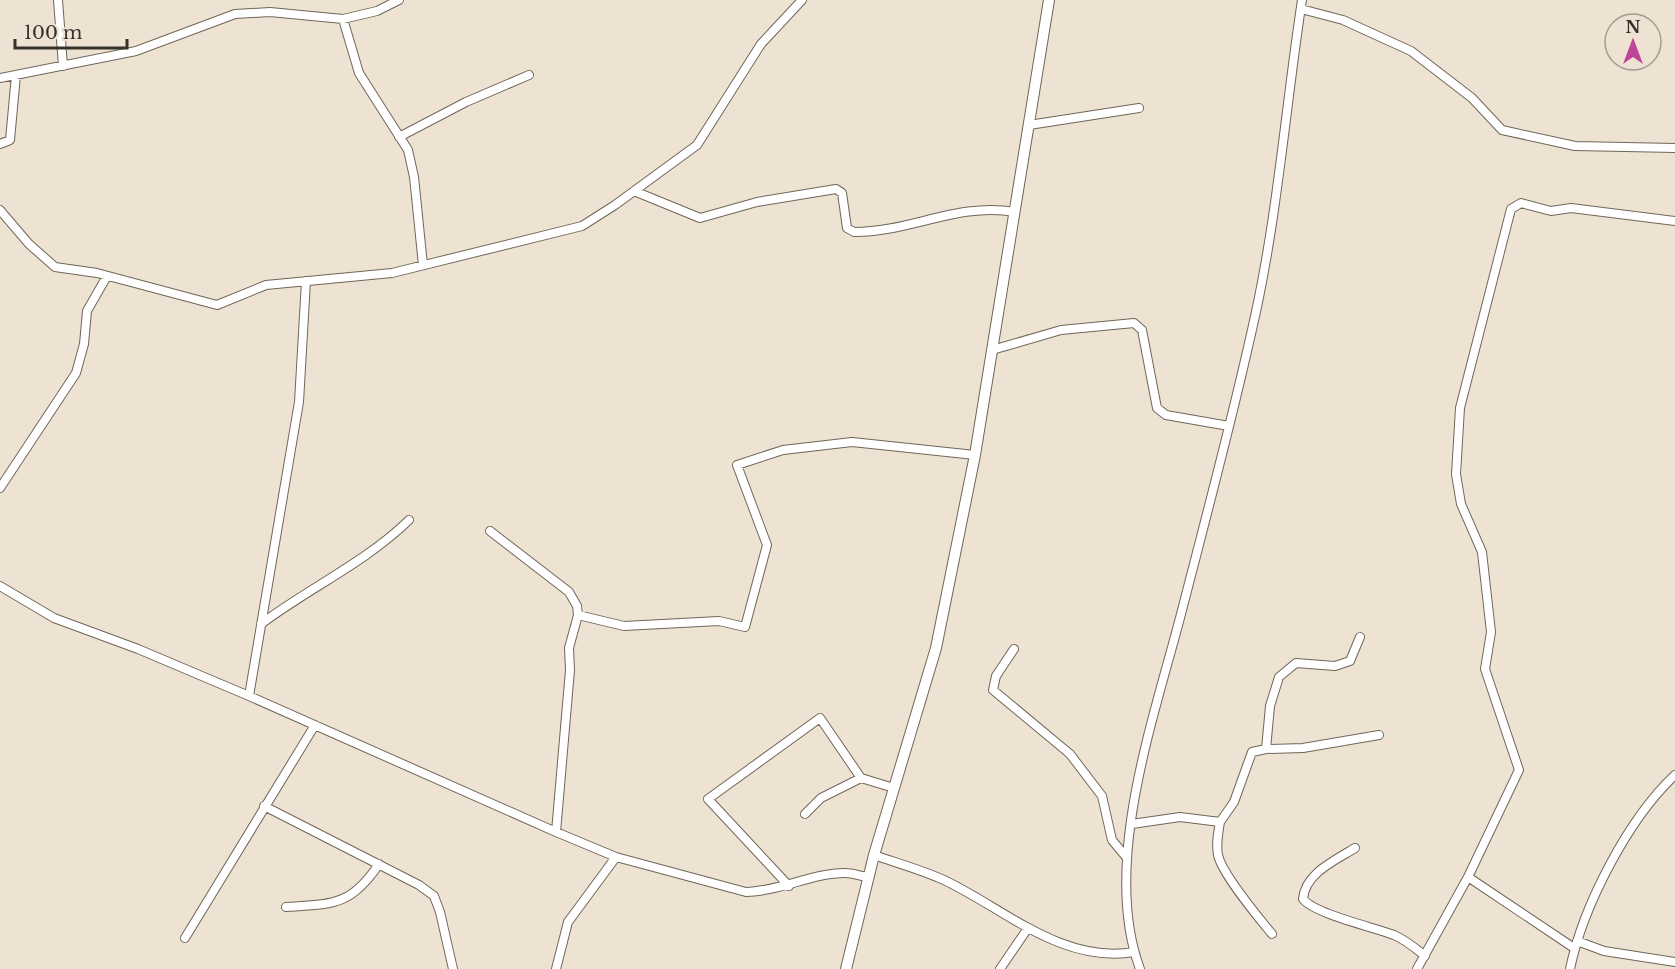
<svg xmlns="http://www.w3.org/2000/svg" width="1675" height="969" viewBox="0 0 1675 969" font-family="'Libre Baskerville',serif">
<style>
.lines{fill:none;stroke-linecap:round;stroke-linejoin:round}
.minor-casing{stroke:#706658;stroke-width:10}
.major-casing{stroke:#706658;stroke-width:12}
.minor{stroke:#fff;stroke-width:8}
.major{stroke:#fff;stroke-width:10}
</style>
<rect width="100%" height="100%" fill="#eee3d3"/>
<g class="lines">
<defs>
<path id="minor" d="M 58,0 L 63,66
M 1301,9 L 1343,20 L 1411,51 L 1472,98 L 1502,130 L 1575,146 L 1675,148
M 343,19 L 359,73 L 408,150 L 414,177 L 423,265
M 0,78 L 136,51 L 235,14 L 270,12 L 343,19 L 377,11 L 399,0
M 1029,125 L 1139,108
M 399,137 L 466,102 L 529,75
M 0,144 L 10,140 L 16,75
M 634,191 L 700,218 L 757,202 L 836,189 L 842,193 L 847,228 L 854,232 C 911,232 958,202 1015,212
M 0,210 L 29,244 L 55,267 L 97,273 L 217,305 L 266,285 L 392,273 L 582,226 L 615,205 L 697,145 L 761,44 L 802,0
M 992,350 L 1061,330 L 1134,323 L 1142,330 L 1157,408 L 1166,415 L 1229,426
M 0,488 L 76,373 L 84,344 L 87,311 L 107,276
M 490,531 L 569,592 L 577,606 L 578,615
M 0,586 L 54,618 L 138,649 L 249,696 L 556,832 L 616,857 L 746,892 C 781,891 812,873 845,873 C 852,873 861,876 868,877
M 261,624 C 309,588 366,562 409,520
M 1014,649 L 996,676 L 993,690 L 1070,754 L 1102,796 L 1112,840 L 1127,858
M 249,696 L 299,402 L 306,281
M 1266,749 L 1303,748 L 1379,735
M 264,806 L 419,885 L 434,896 L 440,912 L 453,969
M 805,814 L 821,798 L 861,778
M 1220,822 C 1218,833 1216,844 1218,855 C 1222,874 1258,917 1272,934
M 1132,824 L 1180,817 L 1220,822 L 1234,802 L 1252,752 L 1266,749 L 1270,706 L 1279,677 L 1296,663 L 1335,666 L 1350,661 L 1360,637
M 556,832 L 570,670 L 569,648 L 578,615 L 624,626 L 719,621 L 745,627 L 767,545 L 737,465 L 783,450 L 852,442 L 975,455
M 1355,848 C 1336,860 1305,873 1303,899 C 1315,914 1373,927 1394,935 C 1406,940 1415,948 1425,956
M 874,855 C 897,863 922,870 944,880 C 1005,909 1062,964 1134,952
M 1468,877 L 1574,948
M 789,886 L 708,799 L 820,718 L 861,778 L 894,788
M 286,907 C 333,904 351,906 379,864
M 185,938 L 315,725
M 1577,941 L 1604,951 L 1675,962
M 556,969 L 568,922 L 616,857
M 1000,969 L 1028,928
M 1140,969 C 1101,865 1154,718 1181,614 C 1205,521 1230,428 1251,334 C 1277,224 1285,111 1302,0
M 1417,969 L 1468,877 L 1519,770 L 1485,669 L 1491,632 L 1482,552 L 1461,504 L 1456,474 L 1460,408 L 1511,209 L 1521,203 L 1551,211 L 1571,208 L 1675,221
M 1570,969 C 1583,906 1628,819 1675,775"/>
<path id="major" d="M 846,969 L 874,855 L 936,648 L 975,455 L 1049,0"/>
</defs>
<use href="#minor" class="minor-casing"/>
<use href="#major" class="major-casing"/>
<use href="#minor" class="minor"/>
<use href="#major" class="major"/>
</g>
<g transform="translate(1633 42)"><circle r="28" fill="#eee3d3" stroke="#a49c90" stroke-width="1.5"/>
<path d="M0-4.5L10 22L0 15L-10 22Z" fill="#bf4598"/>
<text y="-9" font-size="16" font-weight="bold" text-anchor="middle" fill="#35312b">N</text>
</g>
<path d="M15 39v9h112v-9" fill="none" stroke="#35312b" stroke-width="3"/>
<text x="24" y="39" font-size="18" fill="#35312b" stroke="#eee3d3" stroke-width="4.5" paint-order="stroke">100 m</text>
</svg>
